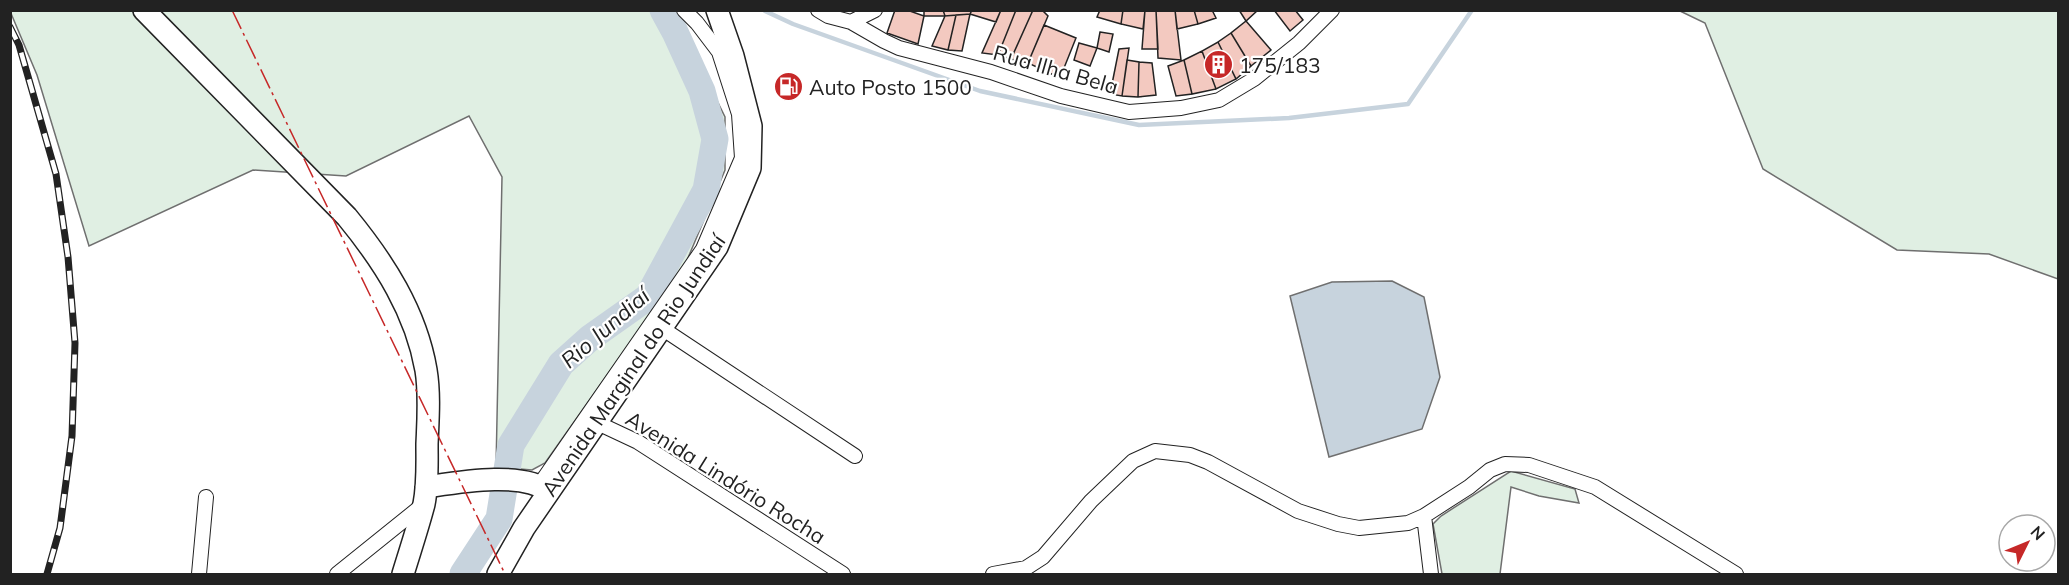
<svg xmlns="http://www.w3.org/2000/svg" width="2069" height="585" viewBox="0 0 2069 585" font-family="Mulish,sans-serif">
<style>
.green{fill:#e0efe3;stroke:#6f6f6f;stroke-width:1.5}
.water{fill:#c7d3dd;stroke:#6f6f6f;stroke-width:1.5}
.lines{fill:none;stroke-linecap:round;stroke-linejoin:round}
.stream{stroke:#c7d3dd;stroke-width:4.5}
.river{stroke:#c7d3dd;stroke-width:27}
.building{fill:#f3c9c0;stroke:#222;stroke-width:1.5}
.minor-casing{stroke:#222;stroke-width:16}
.primary-casing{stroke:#222;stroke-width:24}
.minor{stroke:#fff;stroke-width:14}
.primary{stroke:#fff;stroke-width:21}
.rail-casing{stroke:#222;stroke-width:7}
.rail{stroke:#fff;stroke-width:4.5;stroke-dasharray:14;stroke-linecap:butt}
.power{stroke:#c62828;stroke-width:1.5;stroke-dasharray:21 4.5 3 4.5;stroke-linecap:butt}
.labels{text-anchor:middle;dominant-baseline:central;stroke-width:4.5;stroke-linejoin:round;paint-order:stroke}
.poi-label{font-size:21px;fill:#222;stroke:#fff;text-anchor:start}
.street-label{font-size:21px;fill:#222;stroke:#fff}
.water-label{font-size:22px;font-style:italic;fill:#222;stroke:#fff}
</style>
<rect width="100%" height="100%" fill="#fff"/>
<path class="green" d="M 10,11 L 673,11 L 725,117 L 725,170 L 685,265 L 545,463 L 532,470 L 496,467 L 502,177 L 469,116 L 346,176 L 253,170 L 89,246 L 37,75 Z
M 1680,11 L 2058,11 L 2058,279 L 1989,254 L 1897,250 L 1763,169 L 1705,23 Z
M 1511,471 L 1575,489 L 1579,503 L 1539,496 L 1511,487 L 1500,574 L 1442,574 L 1433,524 L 1441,516 Z"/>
<path class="water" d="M 1392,281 L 1424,297 L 1440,377 L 1422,429 L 1329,457 L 1290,296 L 1332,282 Z"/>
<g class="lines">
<path class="stream" d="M 765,11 L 793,24 L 980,91 L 1139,125 L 1289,118 L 1408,104 L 1472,10"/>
<path class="river" d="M 463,574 L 499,519 L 511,445 L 561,364 L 590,338 L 648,297 L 706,190 L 715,139 L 702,91 L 675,32 L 663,10"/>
</g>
<path class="building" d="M 895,10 L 907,10 L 924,16 L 918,44 L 887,33 Z
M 924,10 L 943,10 L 945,16 L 924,16 Z
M 943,10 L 972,10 L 970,14 L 945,16 Z
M 972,10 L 1001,10 L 996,22 L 970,14 Z
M 1001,10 L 1016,10 L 998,55 L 982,53 Z
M 1016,10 L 1033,10 L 1011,59 L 998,55 Z
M 1033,10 L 1042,10 L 1048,16 L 1028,63 L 1011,59 Z
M 1100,10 L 1123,10 L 1121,24 L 1097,17 Z
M 1123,10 L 1145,10 L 1143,29 L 1121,24 Z
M 1145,10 L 1156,10 L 1158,49 L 1142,49 Z
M 1156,10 L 1175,10 L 1181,60 L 1158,58 Z
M 1175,10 L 1194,10 L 1198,24 L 1177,29 Z
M 1194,10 L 1212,10 L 1216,18 L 1198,24 Z
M 1239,10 L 1258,10 L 1246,21 Z
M 1274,10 L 1295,10 L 1303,20 L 1290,31 Z
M 970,14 L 962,51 L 948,50 L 956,15 Z
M 956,15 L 948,50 L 932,46 L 945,16 Z
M 1246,21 L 1271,50 L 1251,66 L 1231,33 Z
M 1044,25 L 1076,38 L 1060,78 L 1028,63 Z
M 1100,32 L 1113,34 L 1109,52 L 1097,48 Z
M 1231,33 L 1251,66 L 1236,79 L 1218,42 Z
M 1218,42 L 1236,79 L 1216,89 L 1202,51 Z
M 1079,43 L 1097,48 L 1090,66 L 1074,60 Z
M 1129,48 L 1122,96 L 1110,94 L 1119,49 Z
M 1202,51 L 1216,89 L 1192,94 L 1184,60 Z
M 1127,60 L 1139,62 L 1138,97 L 1122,96 Z
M 1184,60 L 1192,94 L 1176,96 L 1168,66 Z
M 1139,62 L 1152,63 L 1156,95 L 1138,97 Z"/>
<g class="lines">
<defs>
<path id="minor" d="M 818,10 L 828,16 L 851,22 L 884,41 L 899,48 L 991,72 L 1061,96 L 1129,112 L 1181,108 L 1219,100 L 1254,79 L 1299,43 L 1332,10
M 851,22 L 875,10
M 657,325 L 855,456
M 589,419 L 638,442 L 843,574
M 540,484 L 703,249 L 742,158 L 739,114 L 719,52 L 697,23 L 684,10
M 1424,516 L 1431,574
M 199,574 L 206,497
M 337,574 L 424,504
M 993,574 L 1026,568 L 1043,557 L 1091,501 L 1133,461 L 1155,451 L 1190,455 L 1208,462 L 1298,511 L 1338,524 L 1359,528 L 1408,523 L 1424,516 L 1469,487 L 1490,470 L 1505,464 L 1529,465 L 1595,487 L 1736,574"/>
<path id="primary" d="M 144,10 L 347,217 C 384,262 416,312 426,370 C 430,394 428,420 427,444 C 427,464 428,484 424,504 C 418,527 410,551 403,574
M 426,487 C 460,482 520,471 549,491
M 498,574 L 524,528 L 717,247 L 750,168 L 751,126 L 733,56 L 717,10"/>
</defs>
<use href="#minor" class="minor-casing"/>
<use href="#primary" class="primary-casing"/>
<use href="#minor" class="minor"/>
<use href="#primary" class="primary"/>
<defs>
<path id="rail" d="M 10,27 L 19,45 L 56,174 L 68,257 L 75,343 L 72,436 L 60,528 L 47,574"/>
</defs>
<use href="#rail" class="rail-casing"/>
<use href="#rail" class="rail"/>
<path class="power" d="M 232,10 L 505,574"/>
</g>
<defs>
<symbol id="building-disc" viewBox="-11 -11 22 22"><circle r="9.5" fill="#c62828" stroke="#fff"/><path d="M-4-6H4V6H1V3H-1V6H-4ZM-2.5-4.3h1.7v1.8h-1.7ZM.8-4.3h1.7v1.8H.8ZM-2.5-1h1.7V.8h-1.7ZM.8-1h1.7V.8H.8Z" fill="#fff"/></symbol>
<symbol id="fuel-disc" viewBox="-11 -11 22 22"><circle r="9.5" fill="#c62828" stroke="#fff"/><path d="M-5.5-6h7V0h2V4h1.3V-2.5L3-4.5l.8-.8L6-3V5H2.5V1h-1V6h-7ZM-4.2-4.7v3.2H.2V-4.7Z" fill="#fff"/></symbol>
</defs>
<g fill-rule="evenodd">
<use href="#building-disc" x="1202" y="48" width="33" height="33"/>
<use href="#fuel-disc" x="772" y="70" width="33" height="33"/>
</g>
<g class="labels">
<g class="poi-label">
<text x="1239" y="65">175/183</text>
<text x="809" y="87">Auto Posto 1500</text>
</g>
<g class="street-label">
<text transform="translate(1056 69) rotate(16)">Rua Ilha Bela</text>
<text transform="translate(633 365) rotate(-56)">Avenida Marginal do Rio Jundiaí</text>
<text transform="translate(726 477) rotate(32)">Avenida Lindório Rocha</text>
</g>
<g class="water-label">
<text transform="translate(605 328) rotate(-41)">Rio Jundiaí</text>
</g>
</g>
<rect width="2069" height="585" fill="none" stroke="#222222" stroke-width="24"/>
<g transform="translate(2027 543) rotate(47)"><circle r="28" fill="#ffffff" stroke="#a7a7a7" stroke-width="1.5"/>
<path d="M0-4.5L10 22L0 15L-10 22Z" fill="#c62828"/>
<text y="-9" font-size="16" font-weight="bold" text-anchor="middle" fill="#222222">N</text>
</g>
</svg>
